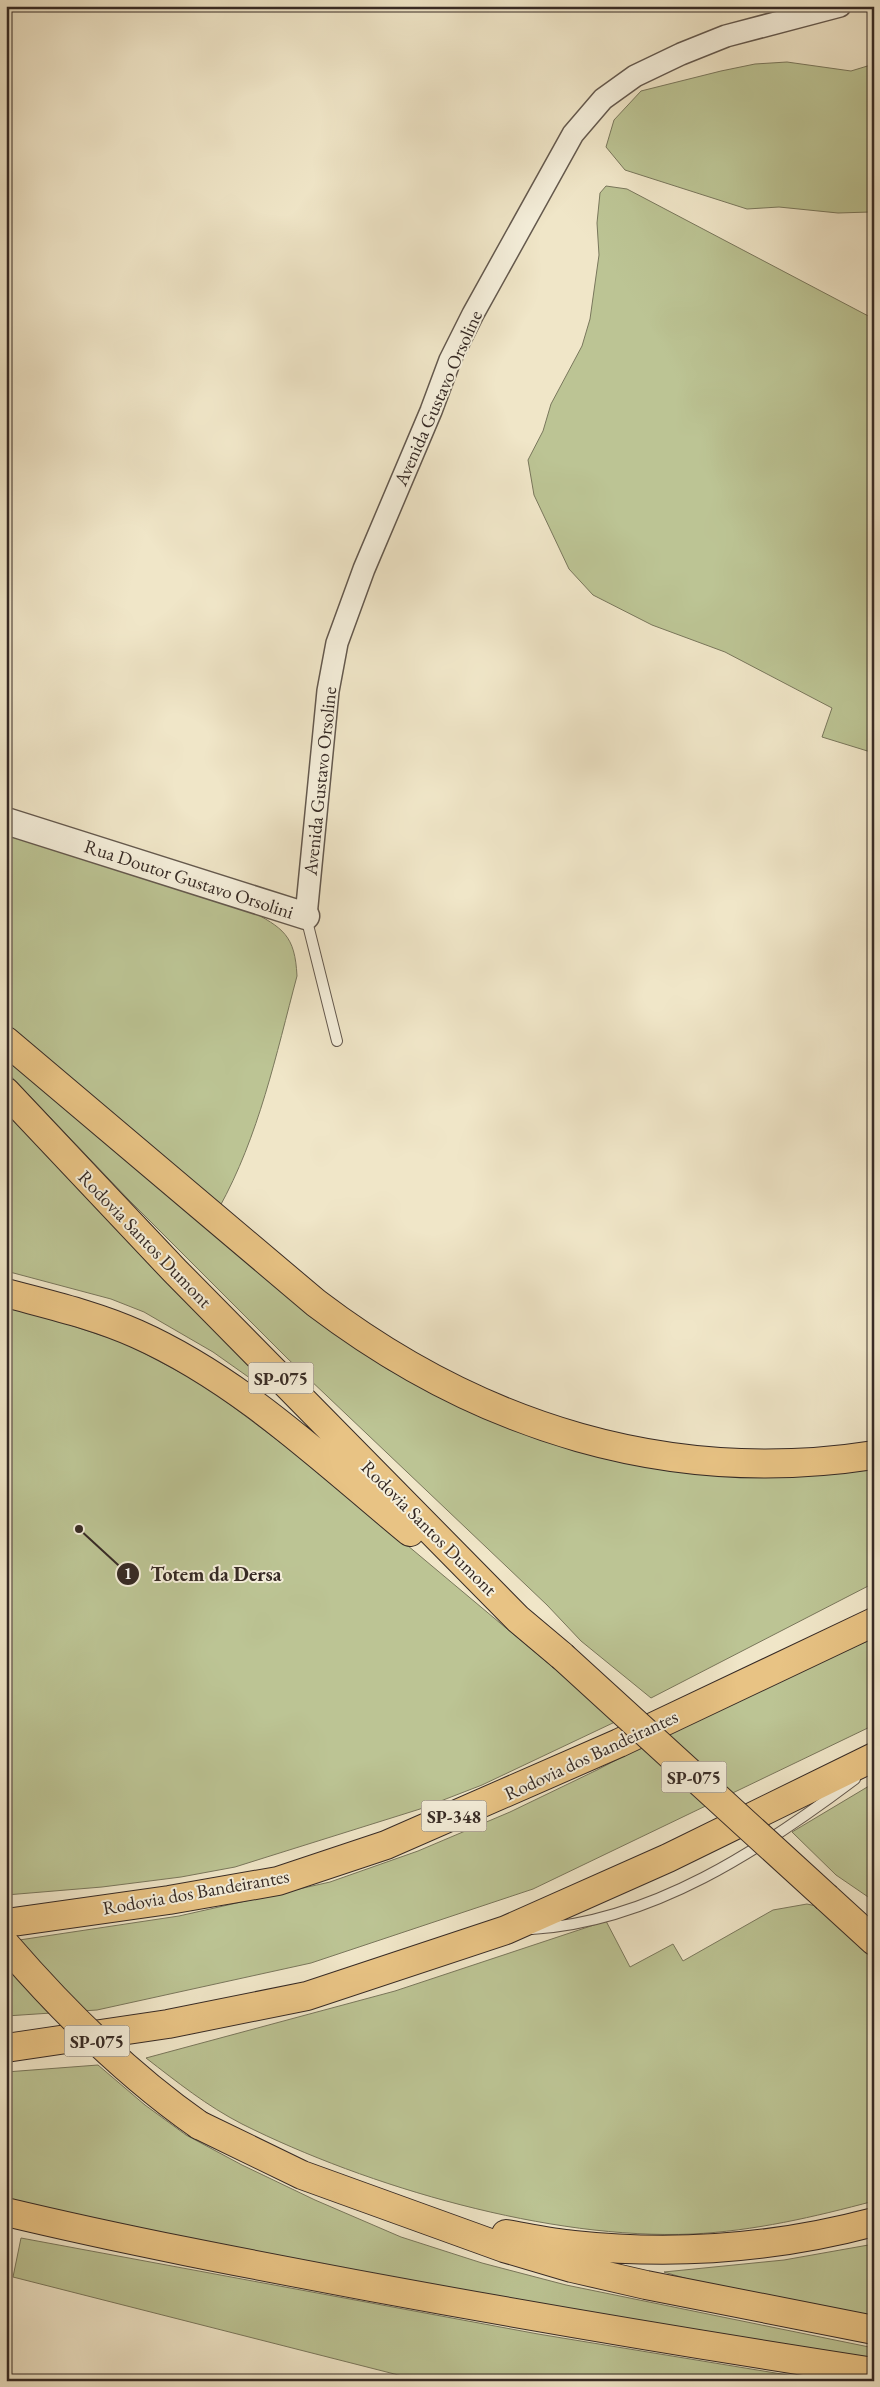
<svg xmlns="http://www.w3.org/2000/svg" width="880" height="2387" viewBox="0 0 880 2387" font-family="'EB Garamond',serif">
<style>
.green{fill:#bcc494;stroke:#79775c}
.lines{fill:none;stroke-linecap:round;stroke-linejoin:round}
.service-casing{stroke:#64594e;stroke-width:12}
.minor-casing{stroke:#64594e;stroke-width:24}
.tertiary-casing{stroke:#64594e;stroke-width:29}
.motorway-casing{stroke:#362a25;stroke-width:30}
.service{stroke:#f5efdb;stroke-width:10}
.minor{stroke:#f5efdb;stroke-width:21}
.tertiary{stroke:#f5efdb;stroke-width:26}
.motorway{stroke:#e8c384;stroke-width:28}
.motorway-bridge-casing{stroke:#362a25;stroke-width:30;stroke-linecap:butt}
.motorway-bridge{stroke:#e8c384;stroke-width:28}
.labels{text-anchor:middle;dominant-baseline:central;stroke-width:4;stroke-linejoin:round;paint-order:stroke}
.shield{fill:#f5efdb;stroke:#6f655c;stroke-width:1}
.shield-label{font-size:18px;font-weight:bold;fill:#362a25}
.street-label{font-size:19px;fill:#362a25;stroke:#f5efdb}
.leader{fill:none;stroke:#362a25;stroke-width:2}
.callout-dot{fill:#362a25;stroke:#f5efdb;stroke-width:2}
.mark-label{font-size:15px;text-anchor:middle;font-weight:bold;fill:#fff}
.callout-label{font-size:20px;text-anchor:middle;font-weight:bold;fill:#362a25;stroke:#f5efdb;stroke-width:4;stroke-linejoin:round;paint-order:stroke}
</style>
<rect width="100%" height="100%" fill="#f0e6c8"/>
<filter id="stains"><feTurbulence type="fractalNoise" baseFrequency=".004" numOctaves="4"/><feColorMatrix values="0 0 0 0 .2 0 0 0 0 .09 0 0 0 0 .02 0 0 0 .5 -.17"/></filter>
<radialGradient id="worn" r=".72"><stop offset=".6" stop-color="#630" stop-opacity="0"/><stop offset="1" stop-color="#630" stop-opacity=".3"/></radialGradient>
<path class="green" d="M 787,62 L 851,71 L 874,64 L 874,214 L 870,212 L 838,213 L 779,207 L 747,209 L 625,170 L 606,147 L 614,120 L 641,91 L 721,71 L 755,64 Z
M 606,186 L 627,189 L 874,319 L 874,753 L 822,737 L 832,708 L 725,652 L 652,625 L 593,595 L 569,569 L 534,495 L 528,460 L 543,431 L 551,404 L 582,346 L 590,319 L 599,255 L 597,223 L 600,193 Z
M 6,833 L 249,910 C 283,928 295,935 297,976 C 276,1055 259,1136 219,1208 L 6,1027 Z
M 6,1058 L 341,1335 L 387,1369 L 488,1419 L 538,1439 L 593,1454 L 874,1466 L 874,1583 L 651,1698 L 581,1641 L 547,1605 L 287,1358 L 128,1199 L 6,1071 Z
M 6,1110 L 272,1386 L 271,1393 L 213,1352 L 144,1312 L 111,1299 L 6,1271 Z
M 6,1304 L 125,1343 L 204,1385 L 321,1473 L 617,1721 L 482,1785 L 420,1809 L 235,1867 L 181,1877 L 102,1887 L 6,1895 Z
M 874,1638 L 874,1725 L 533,1889 L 311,1963 L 97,2010 L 6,2016 L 6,1942 L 179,1916 L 330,1882 L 418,1851 L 510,1812 L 597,1770 L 687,1723 Z
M 874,1783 L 874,1901 L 836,1875 L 792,1832 Z
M 807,1904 L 816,1906 L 874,1960 L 874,2201 C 814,2217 754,2231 692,2234 C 550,2240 368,2187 242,2124 C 207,2106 177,2082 146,2058 L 395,1991 L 606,1921 L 630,1967 L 673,1944 L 683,1961 L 773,1910 Z
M 98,2065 L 145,2105 L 186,2135 L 242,2165 L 315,2200 L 401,2237 L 482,2263 L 566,2285 L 874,2348 L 874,2361 C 584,2312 293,2264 6,2199 L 6,2072 Z
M 21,2238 L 538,2334 L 824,2381 L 422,2381 L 13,2277 Z
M 874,2244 L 874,2318 L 708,2285 L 664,2272 L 784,2260 Z"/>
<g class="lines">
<defs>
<path id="service" d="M 306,917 L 337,1041
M 532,1929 C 652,1922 762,1849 855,1779"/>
<path id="minor" d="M 306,916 L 328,691 L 337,643 L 364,569 L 431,411 L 450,360 L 473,314 L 573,134 L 603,99 L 635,76 L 681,54 L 726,36 L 840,6"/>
<path id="tertiary" d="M 6,821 L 306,916"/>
<path id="motorway" d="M 6,1041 L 316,1303 C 479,1427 669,1487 874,1455
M 6,1092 L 175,1271 L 518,1619 L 562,1656
M 6,1293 C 50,1305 95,1315 137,1334 C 240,1380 324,1461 410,1532
M 827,1898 L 874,1941
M 6,1923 L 169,1900 L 278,1881 L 386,1845 L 619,1743 L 874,1622
M 6,2048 L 168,2024 L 307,1996 L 506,1930 L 668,1858 L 874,1757
M 199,2125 L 302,2175 L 504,2248 L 572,2268 L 646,2285 L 874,2330
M 6,2212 C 127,2241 249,2264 371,2287 C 538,2318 706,2346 874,2372
M 506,2234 C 529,2238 552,2243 574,2245 C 675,2256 776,2248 874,2222"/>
</defs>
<use href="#service" class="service-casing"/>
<use href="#minor" class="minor-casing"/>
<use href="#tertiary" class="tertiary-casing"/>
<use href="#motorway" class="motorway-casing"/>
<use href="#service" class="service"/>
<use href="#minor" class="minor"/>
<use href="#tertiary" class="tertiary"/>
<use href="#motorway" class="motorway"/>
<defs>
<path id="motorway-bridge" d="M 562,1656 L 827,1898
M 6,1945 C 64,2012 126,2074 199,2125"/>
</defs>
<use href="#motorway-bridge" class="motorway-bridge-casing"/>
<use href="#motorway-bridge" class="motorway-bridge"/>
</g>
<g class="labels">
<g class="shield">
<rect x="248.5" y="1362.5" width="65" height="31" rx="4"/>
<rect x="661.5" y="1761.5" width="65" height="31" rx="4"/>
<rect x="421.5" y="1800.5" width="65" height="31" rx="4"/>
<rect x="64.5" y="2025.5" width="65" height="31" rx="4"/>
</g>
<g class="shield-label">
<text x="281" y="1378">SP-075</text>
<text x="694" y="1777">SP-075</text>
<text x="454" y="1816">SP-348</text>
<text x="97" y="2041">SP-075</text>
</g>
<g class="street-label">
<text transform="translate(438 398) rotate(-66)">Avenida Gustavo Orsoline</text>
<text transform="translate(320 781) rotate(-84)">Avenida Gustavo Orsoline</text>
<text transform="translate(189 879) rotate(18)">Rua Doutor Gustavo Orsolini</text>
<text transform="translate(145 1239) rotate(46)">Rodovia Santos Dumont</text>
<text transform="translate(429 1528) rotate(45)">Rodovia Santos Dumont</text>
<text transform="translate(591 1755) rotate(-25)">Rodovia dos Bandeirantes</text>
<text transform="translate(196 1892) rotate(-10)">Rodovia dos Bandeirantes</text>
</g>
</g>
<path class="leader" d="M79 1529L128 1574"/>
<g class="callout-dot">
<circle cx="79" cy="1529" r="5"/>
<circle cx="128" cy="1574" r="12"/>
</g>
<g class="mark-label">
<text x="128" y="1579">1</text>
</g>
<g class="callout-label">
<text x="216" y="1581">Totem da Dersa</text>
</g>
<rect width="880" height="2387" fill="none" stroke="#f0e6c8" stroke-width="25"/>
<rect x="8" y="8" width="865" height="2372" fill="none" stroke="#362a25" stroke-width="2.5"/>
<rect x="12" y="12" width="855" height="2362" fill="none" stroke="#362a25"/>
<rect width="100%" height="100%" filter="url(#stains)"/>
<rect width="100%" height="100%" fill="url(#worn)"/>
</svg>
